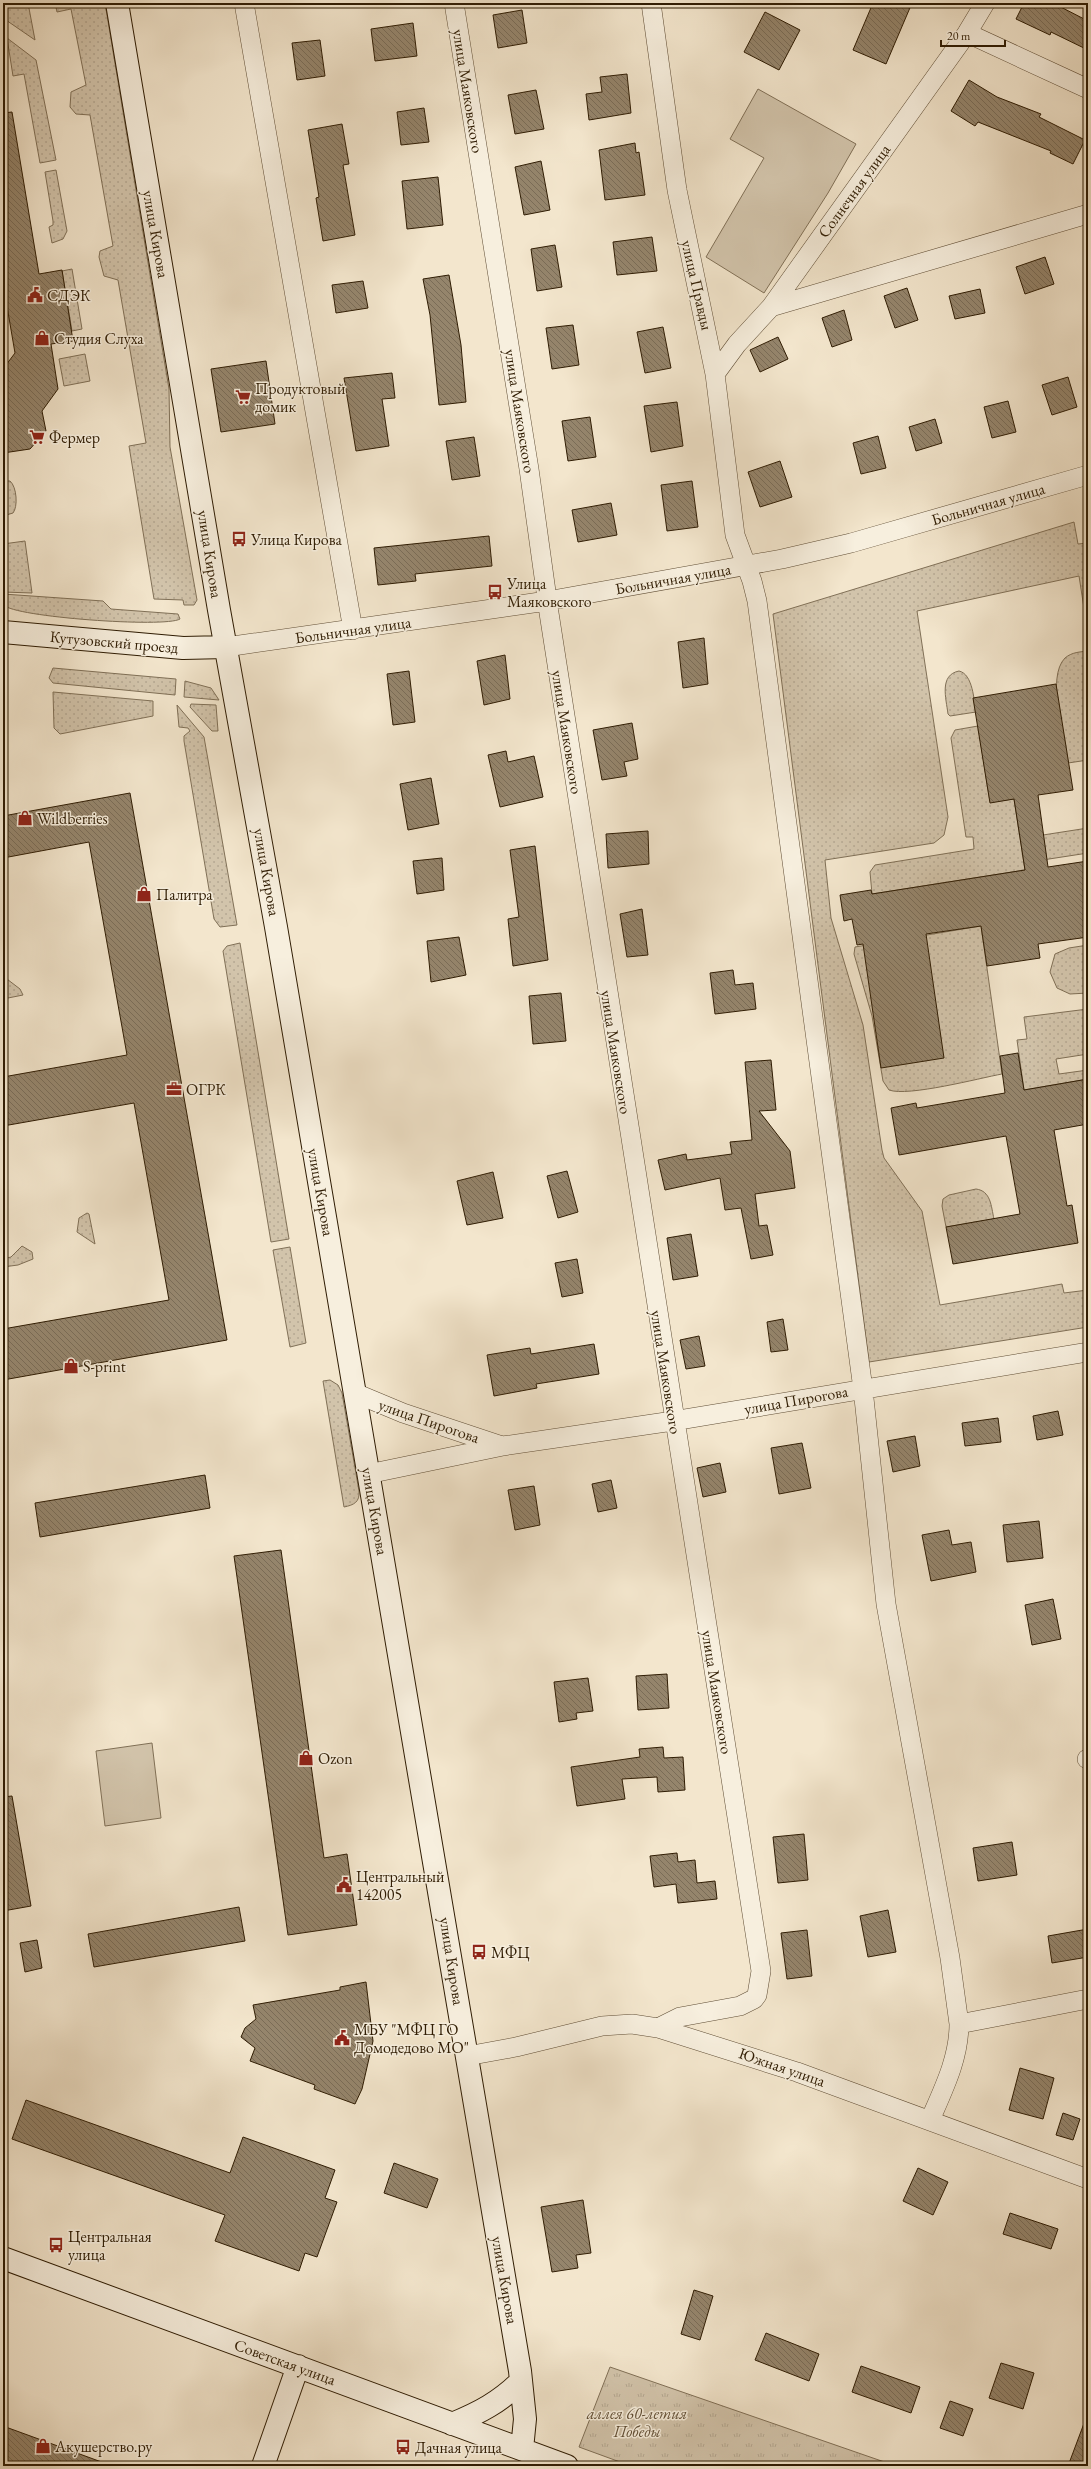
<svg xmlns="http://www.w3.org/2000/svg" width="1091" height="2469" viewBox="0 0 1091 2469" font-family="'EB Garamond',serif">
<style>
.grass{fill:url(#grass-dots);stroke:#807057}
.park{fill:url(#park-tufts);stroke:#807057}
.pitch{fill:#d2c4ab;stroke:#807057}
.building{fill:url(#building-back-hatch);stroke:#2f1c03}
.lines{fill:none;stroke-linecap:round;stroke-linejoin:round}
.street-casing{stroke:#604e36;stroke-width:20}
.secondary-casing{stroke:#2f1c03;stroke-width:24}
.street{stroke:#f7efde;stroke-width:19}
.secondary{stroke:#f7efde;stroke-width:22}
.labels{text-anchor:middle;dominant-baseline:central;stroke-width:3;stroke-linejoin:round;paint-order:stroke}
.street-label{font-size:16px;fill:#2f1c03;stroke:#f7efde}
.poi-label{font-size:16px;fill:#2f1c03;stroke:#f7efde;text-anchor:start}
.park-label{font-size:16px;font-style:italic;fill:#604e35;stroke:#f7efde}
</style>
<defs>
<pattern id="grass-dots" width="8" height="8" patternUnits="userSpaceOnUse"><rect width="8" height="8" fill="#d2c4ab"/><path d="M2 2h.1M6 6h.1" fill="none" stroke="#b5a892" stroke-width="1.8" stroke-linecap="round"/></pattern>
<pattern id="park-tufts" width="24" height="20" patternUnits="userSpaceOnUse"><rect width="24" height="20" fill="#d2c4ab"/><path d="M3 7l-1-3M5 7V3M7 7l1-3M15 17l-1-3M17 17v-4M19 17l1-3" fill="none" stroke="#b5a892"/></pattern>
<pattern id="building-back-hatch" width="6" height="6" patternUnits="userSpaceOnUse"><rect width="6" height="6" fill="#95856c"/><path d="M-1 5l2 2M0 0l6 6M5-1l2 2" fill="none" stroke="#7a6c57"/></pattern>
</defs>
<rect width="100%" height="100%" fill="#f3e6cd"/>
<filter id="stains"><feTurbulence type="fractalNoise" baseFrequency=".005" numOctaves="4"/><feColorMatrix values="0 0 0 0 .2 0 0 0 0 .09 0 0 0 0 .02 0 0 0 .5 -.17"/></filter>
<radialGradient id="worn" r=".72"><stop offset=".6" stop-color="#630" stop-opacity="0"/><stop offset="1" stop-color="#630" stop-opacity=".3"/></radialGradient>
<path class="grass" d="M 3,3 L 28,3 L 35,40 L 3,18 Z
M 55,3 L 105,3 L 169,389 L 170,447 L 197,600 L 194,605 L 184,605 L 183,600 L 154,599 L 129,446 L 146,443 L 118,280 L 104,276 L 99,257 L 100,251 L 113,246 L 90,115 L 76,114 L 70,107 L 71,92 L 86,85 L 71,9 L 57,12 Z
M 7,38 L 36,60 L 56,160 L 40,163 L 24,74 L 13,76 Z
M 56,170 L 67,231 L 63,239 L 52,243 L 49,227 L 53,225 L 53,221 L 45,172 Z
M 72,269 L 82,329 L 72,331 L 62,271 Z
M 85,354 L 90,381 L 64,386 L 59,359 Z
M 3,481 L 10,481 C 17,487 18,507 13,513 L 3,516 Z
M 1074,522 L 1078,544 L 1088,543 L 1088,634 L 1079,576 L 917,611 L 948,817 L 944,835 L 934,843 L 825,860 L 831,918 L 863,1025 L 882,1150 L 884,1158 L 922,1211 L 940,1305 L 1062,1284 L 1064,1293 L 1088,1290 L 1088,1327 L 869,1362 L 773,614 Z
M 25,541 L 32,593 L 3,592 L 3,544 Z
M 3,594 L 103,601 L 111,609 L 178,614 L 180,619 C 165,628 13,617 4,605 Z
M 1088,651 L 1088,760 L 1068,763 C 1064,738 1046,677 1065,658 C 1072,652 1080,652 1088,651 Z
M 53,668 L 176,679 L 175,695 L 53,683 L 49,678 Z
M 959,671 C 973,674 974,701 976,712 L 950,716 L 948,714 C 946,698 939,675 959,671 Z
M 185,681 L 211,688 L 219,700 L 184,697 Z
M 53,692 L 153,701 L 153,716 L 60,734 L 54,728 Z
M 191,704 L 216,705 L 218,731 L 212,731 L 190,707 Z
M 177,705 L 204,737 L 237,925 L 220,927 L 214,919 L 184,741 L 184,736 L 190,731 L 188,728 L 179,727 Z
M 978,726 L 990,802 L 1014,799 L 1025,870 L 872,894 L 870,872 L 875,865 L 974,849 L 973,837 L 966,837 L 951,738 L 955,730 Z
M 1088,828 L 1088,853 L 1036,861 L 1043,835 Z
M 981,926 L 1002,1074 C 980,1078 908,1097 889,1090 L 883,1081 L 872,1016 L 854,954 L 855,947 Z
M 240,943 L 289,1239 L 271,1242 L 223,951 L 227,946 Z
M 1088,945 L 1088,993 L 1070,994 L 1057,988 L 1050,972 L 1055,954 L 1069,948 Z
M 3,976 L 20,989 L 23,995 L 3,999 Z
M 1088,1009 L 1088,1054 L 1056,1059 L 1059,1074 L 1088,1070 L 1088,1079 L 1024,1090 L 1017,1040 L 1027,1039 L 1024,1017 Z
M 976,1189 C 991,1191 991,1206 994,1219 L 946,1227 L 942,1206 L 943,1199 L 949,1195 Z
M 87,1213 L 89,1214 L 95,1244 L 77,1232 L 79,1218 Z
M 22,1246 L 32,1252 L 33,1259 L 18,1265 L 3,1267 L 3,1259 L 11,1257 Z
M 290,1247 L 306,1343 L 290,1347 L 273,1250 Z
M 330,1380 L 338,1385 L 342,1393 L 359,1491 C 360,1502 354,1505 344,1507 L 323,1381 Z"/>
<path class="park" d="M 610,2367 L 896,2466 L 631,2466 L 579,2447 Z"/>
<path class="pitch" d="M 758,89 L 856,144 L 828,193 L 764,293 L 706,257 L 764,158 L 730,139 Z
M 152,1743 L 161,1818 L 105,1826 L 96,1751 Z"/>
<path class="building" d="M 873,3 L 912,3 L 886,64 L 853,50 Z
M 1024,3 L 1053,3 L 1088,21 L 1088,50 L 1051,32 L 1050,35 L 1016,19 Z
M 522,10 L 527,43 L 498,48 L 493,15 Z
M 765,12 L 800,30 L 779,70 L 744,52 Z
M 413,23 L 417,56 L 375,61 L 371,29 Z
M 320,40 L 325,76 L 297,80 L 292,43 Z
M 627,74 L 631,113 L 589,120 L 586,94 L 602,92 L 600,77 Z
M 969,80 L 997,97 L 1041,114 L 1039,117 L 1085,140 L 1073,164 L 1050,153 L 1051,151 L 978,122 L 975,126 L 951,111 Z
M 536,90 L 544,129 L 515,134 L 508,95 Z
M 424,108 L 429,142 L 401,145 L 397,112 Z
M 12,112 L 39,274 L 62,270 L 73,341 L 51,344 L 58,389 L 42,411 L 46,431 L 30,449 L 3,453 L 3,369 L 15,353 L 3,283 L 3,113 Z
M 342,124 L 349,164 L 343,165 L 355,235 L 323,241 L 316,198 L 319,197 L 308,130 Z
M 635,143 L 636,153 L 639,152 L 645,195 L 605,200 L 599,150 Z
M 541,161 L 550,210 L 524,215 L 515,167 Z
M 438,177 L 443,225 L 407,229 L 402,181 Z
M 652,237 L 657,271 L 617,275 L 613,242 Z
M 555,245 L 562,287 L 537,291 L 531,249 Z
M 1045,257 L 1054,284 L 1025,294 L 1016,267 Z
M 449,275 L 461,345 L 466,402 L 439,405 L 430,315 L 423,279 Z
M 363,281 L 368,308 L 336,313 L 332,285 Z
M 907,288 L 918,320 L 895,328 L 884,296 Z
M 980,289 L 985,313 L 955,319 L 949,296 Z
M 844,310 L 852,340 L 832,347 L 822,318 Z
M 573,325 L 579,365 L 552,369 L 546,328 Z
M 663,327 L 671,368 L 645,373 L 637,332 Z
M 778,337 L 788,359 L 760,372 L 750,350 Z
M 266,361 L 275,424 L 221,432 L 211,369 Z
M 392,373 L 395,398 L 382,399 L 389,446 L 356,451 L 344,378 Z
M 1068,377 L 1077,407 L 1052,415 L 1042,385 Z
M 1008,401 L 1016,432 L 992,438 L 984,407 Z
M 677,402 L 683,446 L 651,452 L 644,406 Z
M 590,417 L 596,457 L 568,461 L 562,421 Z
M 935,419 L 942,443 L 916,451 L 909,427 Z
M 878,436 L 886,468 L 861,474 L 853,443 Z
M 474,437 L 480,476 L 452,480 L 446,441 Z
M 780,461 L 792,497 L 760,507 L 748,472 Z
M 692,481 L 698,527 L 667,531 L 661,485 Z
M 611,503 L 617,535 L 578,542 L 572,510 Z
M 489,536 L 492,566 L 415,574 L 416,581 L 378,585 L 374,548 Z
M 704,638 L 708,684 L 683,688 L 678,642 Z
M 505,655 L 510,699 L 484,705 L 477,661 Z
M 409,671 L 415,722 L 393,725 L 387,674 Z
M 1056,684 L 1073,790 L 1038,795 L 1048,867 L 1088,861 L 1088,937 L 1038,944 L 1040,958 L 987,966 L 981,926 L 926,934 L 944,1058 L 881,1068 L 863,944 L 857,945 L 852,919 L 844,921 L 840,895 L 871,890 L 872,894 L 1025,870 L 1014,799 L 990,803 L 973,698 Z
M 632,723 L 638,759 L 624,762 L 627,776 L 602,780 L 593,730 Z
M 506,751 L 508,762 L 534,756 L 543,797 L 500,807 L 488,755 Z
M 431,778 L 439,824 L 408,830 L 400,784 Z
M 130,793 L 227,1340 L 3,1380 L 3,1329 L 169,1300 L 134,1103 L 3,1126 L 3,1077 L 127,1055 L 89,842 L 3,858 L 3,816 Z
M 648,831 L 649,864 L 608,868 L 606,834 Z
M 535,846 L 548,960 L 513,966 L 508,919 L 519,917 L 510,850 Z
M 442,858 L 444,890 L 417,894 L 413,861 Z
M 642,909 L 648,955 L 627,957 L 620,914 Z
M 459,937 L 466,975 L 431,982 L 427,941 Z
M 733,970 L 735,985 L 753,983 L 756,1009 L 715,1014 L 710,973 Z
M 561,993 L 566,1041 L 533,1044 L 529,996 Z
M 1018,1053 L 1024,1090 L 1088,1079 L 1088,1124 L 1054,1130 L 1067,1206 L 1072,1205 L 1078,1243 L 953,1264 L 946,1227 L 1020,1214 L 1006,1136 L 899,1155 L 891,1108 L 916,1103 L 917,1108 L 1005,1093 L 1000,1056 Z
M 771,1060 L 776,1110 L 759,1111 L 790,1151 L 795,1188 L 755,1194 L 759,1226 L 767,1225 L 773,1255 L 751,1259 L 741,1208 L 725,1210 L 720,1178 L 665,1190 L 658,1160 L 686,1154 L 687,1160 L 732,1154 L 730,1142 L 752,1140 L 745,1062 Z
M 567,1171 L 578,1212 L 558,1218 L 547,1176 Z
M 493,1172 L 503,1218 L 467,1225 L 457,1181 Z
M 691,1234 L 698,1276 L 673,1280 L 667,1238 Z
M 577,1259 L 583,1293 L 562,1297 L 555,1263 Z
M 783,1319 L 788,1350 L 771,1352 L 767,1322 Z
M 699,1336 L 705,1366 L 686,1369 L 680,1340 Z
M 594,1344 L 599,1374 L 536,1384 L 537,1388 L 494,1396 L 487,1355 L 530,1348 L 531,1354 Z
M 1058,1411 L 1063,1435 L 1037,1440 L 1033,1416 Z
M 998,1418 L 1001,1442 L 965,1446 L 962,1423 Z
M 915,1436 L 920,1466 L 893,1472 L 887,1441 Z
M 802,1443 L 811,1488 L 779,1494 L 771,1448 Z
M 720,1463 L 726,1492 L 703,1497 L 697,1468 Z
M 205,1475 L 210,1508 L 40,1537 L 35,1503 Z
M 611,1480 L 617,1508 L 598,1512 L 592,1484 Z
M 534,1486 L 540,1525 L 515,1530 L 508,1490 Z
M 1039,1521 L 1043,1558 L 1007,1562 L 1003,1525 Z
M 949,1530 L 952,1545 L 971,1542 L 976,1572 L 931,1581 L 922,1535 Z
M 281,1550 L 324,1858 L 347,1854 L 357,1925 L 288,1935 L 234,1556 Z
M 1053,1599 L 1061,1639 L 1032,1645 L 1025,1605 Z
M 667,1674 L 669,1708 L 638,1710 L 636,1676 Z
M 588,1678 L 593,1711 L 576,1713 L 577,1719 L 559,1722 L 554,1682 Z
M 663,1747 L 664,1758 L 683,1757 L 685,1790 L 658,1792 L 657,1777 L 622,1779 L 625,1799 L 577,1806 L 571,1767 L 640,1757 L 639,1749 Z
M 12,1796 L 31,1906 L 3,1911 L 3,1797 Z
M 804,1834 L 808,1880 L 778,1883 L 773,1837 Z
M 1012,1842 L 1017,1875 L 978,1881 L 973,1848 Z
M 677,1853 L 678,1862 L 695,1860 L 697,1883 L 715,1881 L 717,1899 L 678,1903 L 676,1884 L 654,1887 L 650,1856 Z
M 239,1907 L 245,1941 L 94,1967 L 88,1934 Z
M 888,1910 L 896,1952 L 868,1957 L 860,1916 Z
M 1088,1929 L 1088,1957 L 1052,1963 L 1048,1936 Z
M 807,1930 L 812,1976 L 787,1979 L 781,1933 Z
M 37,1940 L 42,1968 L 25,1972 L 20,1943 Z
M 366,1982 L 373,2041 L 362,2089 L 355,2104 L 314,2089 L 315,2085 L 250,2061 L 255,2048 L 241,2037 L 245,2028 L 256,2019 L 253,2005 L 340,1990 L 340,1987 Z
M 1020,2068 L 1054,2078 L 1043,2119 L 1009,2110 Z
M 26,2100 L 230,2173 L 243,2137 L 335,2170 L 325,2198 L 337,2202 L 317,2257 L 305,2253 L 299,2271 L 215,2241 L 225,2215 L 12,2139 Z
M 1063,2113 L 1080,2119 L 1073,2140 L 1056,2135 Z
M 394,2163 L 438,2179 L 427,2208 L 384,2193 Z
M 918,2168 L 948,2182 L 933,2215 L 903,2201 Z
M 583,2200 L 591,2253 L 576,2255 L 578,2268 L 552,2272 L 541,2207 Z
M 1010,2213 L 1058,2229 L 1051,2249 L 1003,2234 Z
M 694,2290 L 713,2296 L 700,2340 L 681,2334 Z
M 766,2333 L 819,2354 L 809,2381 L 755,2360 Z
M 1001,2363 L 1034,2373 L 1023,2409 L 989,2398 Z
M 861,2366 L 920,2387 L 911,2413 L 852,2392 Z
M 950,2401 L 973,2409 L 963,2436 L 940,2428 Z
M 1086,2418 L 1088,2466 L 1068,2466 Z
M 3,2426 L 107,2464 L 107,2466 L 3,2466 Z"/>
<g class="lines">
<defs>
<path id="street" d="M 244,3 L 353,630
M 454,3 L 529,469 L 549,613 L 761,1971 L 757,1995 L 754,1999 L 740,2006 L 680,2017 L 658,2028
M 651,3 L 677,190 L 715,374 L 735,535 L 752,581 L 757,601 L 863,1389 L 886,1604 L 950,1958 L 959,2024
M 967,33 L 1088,89
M 771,307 L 1088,214
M 715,374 L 737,344 L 771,307 L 967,33 L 985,3
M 226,647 L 547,601 L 782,559 L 851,543 L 1088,475
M 355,1393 L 403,1413 L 502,1446
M 368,1474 L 503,1446 L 673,1421 L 1088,1352
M 1087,1759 L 1088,1759
M 467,2056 L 516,2047 L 602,2026 L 632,2024 L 658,2028 L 797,2072 L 1088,2179
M 930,2120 C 944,2088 959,2058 959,2024 L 1088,1999"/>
<path id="secondary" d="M 117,3 L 219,610 L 276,927 L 520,2371 L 525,2419 L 522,2449
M 3,632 L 183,648 L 226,647
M 3,2258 L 567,2466
M 452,2424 C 479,2413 500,2402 521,2381
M 263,2466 L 298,2366"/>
</defs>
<use href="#street" class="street-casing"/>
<use href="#secondary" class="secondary-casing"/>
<use href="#street" class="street"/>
<use href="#secondary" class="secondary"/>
</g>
<defs>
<symbol id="civic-bare" viewBox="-9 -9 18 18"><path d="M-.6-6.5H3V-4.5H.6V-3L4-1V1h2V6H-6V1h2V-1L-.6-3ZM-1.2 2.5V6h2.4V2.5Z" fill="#8f2418" stroke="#f7efde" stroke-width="2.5" paint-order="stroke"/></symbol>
<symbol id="shop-bare" viewBox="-9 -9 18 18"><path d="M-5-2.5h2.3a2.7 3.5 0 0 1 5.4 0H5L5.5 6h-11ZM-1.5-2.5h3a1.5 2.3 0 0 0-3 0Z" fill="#8f2418" stroke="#f7efde" stroke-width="2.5" paint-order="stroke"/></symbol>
<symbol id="supermarket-bare" viewBox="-9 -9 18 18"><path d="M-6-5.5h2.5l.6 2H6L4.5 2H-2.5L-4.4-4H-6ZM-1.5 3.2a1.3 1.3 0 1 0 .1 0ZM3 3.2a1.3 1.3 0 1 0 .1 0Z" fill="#8f2418" stroke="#f7efde" stroke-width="2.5" paint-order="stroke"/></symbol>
<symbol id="bus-bare" viewBox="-9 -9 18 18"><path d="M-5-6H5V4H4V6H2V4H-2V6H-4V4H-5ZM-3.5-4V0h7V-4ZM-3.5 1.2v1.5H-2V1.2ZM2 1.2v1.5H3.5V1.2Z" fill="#8f2418" stroke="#f7efde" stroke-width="2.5" paint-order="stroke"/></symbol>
<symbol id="office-bare" viewBox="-9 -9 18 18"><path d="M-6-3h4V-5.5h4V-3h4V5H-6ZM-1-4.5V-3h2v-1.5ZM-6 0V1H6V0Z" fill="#8f2418" stroke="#f7efde" stroke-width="2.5" paint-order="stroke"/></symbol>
</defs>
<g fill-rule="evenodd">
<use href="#civic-bare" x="24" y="284" width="22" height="22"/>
<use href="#shop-bare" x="31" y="327" width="22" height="22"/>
<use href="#supermarket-bare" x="232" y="386" width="22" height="22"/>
<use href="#supermarket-bare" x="26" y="426" width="22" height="22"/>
<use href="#bus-bare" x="228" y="528" width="22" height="22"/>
<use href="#bus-bare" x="484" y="581" width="22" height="22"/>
<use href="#shop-bare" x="14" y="807" width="22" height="22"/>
<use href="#shop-bare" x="133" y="883" width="22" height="22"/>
<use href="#office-bare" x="163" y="1078" width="22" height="22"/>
<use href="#shop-bare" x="60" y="1355" width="22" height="22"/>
<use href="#shop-bare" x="295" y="1747" width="22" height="22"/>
<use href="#civic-bare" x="333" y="1874" width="22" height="22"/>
<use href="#bus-bare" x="468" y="1941" width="22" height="22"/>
<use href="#civic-bare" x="331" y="2027" width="22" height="22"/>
<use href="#bus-bare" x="45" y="2234" width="22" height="22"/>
<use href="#shop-bare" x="32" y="2435" width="22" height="22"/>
<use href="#bus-bare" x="392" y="2436" width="22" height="22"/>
</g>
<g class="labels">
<g class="street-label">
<text transform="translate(468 91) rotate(81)">улица Маяковского</text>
<text transform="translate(854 191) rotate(-54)">Солнечная улица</text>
<text transform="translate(156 234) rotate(80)">улица Кирова</text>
<text transform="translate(697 285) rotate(77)">улица Правды</text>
<text transform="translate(520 411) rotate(81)">улица Маяковского</text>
<text transform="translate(988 504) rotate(-16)">Больничная улица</text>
<text transform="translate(210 554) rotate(81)">улица Кирова</text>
<text transform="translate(673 579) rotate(-10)">Больничная улица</text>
<text transform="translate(353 630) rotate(-8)">Больничная улица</text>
<text transform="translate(114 642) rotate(5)">Кутузовский проезд</text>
<text transform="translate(567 732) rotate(81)">улица Маяковского</text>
<text transform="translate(267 872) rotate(80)">улица Кирова</text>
<text transform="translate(616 1052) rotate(81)">улица Маяковского</text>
<text transform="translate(321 1192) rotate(80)">улица Кирова</text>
<text transform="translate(666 1372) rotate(81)">улица Маяковского</text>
<text transform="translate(796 1400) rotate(-10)">улица Пирогова</text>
<text transform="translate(429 1421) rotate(19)">улица Пирогова</text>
<text transform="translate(375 1511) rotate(80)">улица Кирова</text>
<text transform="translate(717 1692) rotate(81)">улица Маяковского</text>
<text transform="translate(452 1961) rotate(81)">улица Кирова</text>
<text transform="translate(782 2067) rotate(19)">Южная улица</text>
<text transform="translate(505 2280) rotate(80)">улица Кирова</text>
<text transform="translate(285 2362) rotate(20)">Советская улица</text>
</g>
<g class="poi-label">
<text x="47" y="295">СДЭК</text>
<text x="54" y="338">Студия Слуха</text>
<text x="255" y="388">Продуктовый<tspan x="255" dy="18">домик</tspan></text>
<text x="49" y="437">Фермер</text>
<text x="251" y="539">Улица Кирова</text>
<text x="507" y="583">Улица<tspan x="507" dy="18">Маяковского</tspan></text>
<text x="37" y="818">Wildberries</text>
<text x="156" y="894">Палитра</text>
<text x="186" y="1089">ОГРК</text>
<text x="83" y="1366">S-print</text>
<text x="318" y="1758">Ozon</text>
<text x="356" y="1876">Центральный<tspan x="356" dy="18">142005</tspan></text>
<text x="491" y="1952">МФЦ</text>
<text x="354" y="2029">МБУ "МФЦ ГО<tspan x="354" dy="18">Домодедово МО"</tspan></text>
<text x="68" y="2236">Центральная<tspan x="68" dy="18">улица</tspan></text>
<text x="55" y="2446">Акушерство.ру</text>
<text x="415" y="2447">Дачная улица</text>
</g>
<g class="park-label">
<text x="637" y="2413">аллея 60-летия<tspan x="637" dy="18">Победы</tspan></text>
</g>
</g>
<rect width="1091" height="2469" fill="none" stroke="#f3e6cd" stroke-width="16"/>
<rect x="4" y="4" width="1083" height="2461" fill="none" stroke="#2f1c03" stroke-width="2"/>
<rect x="8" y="8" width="1075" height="2453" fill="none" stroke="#2f1c03"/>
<path d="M941 40v6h64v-6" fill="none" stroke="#2f1c03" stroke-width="2"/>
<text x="947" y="40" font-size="12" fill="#2f1c03" stroke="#f7efde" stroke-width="3" paint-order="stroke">20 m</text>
<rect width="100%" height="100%" filter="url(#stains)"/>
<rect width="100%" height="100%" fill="url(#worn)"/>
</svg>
